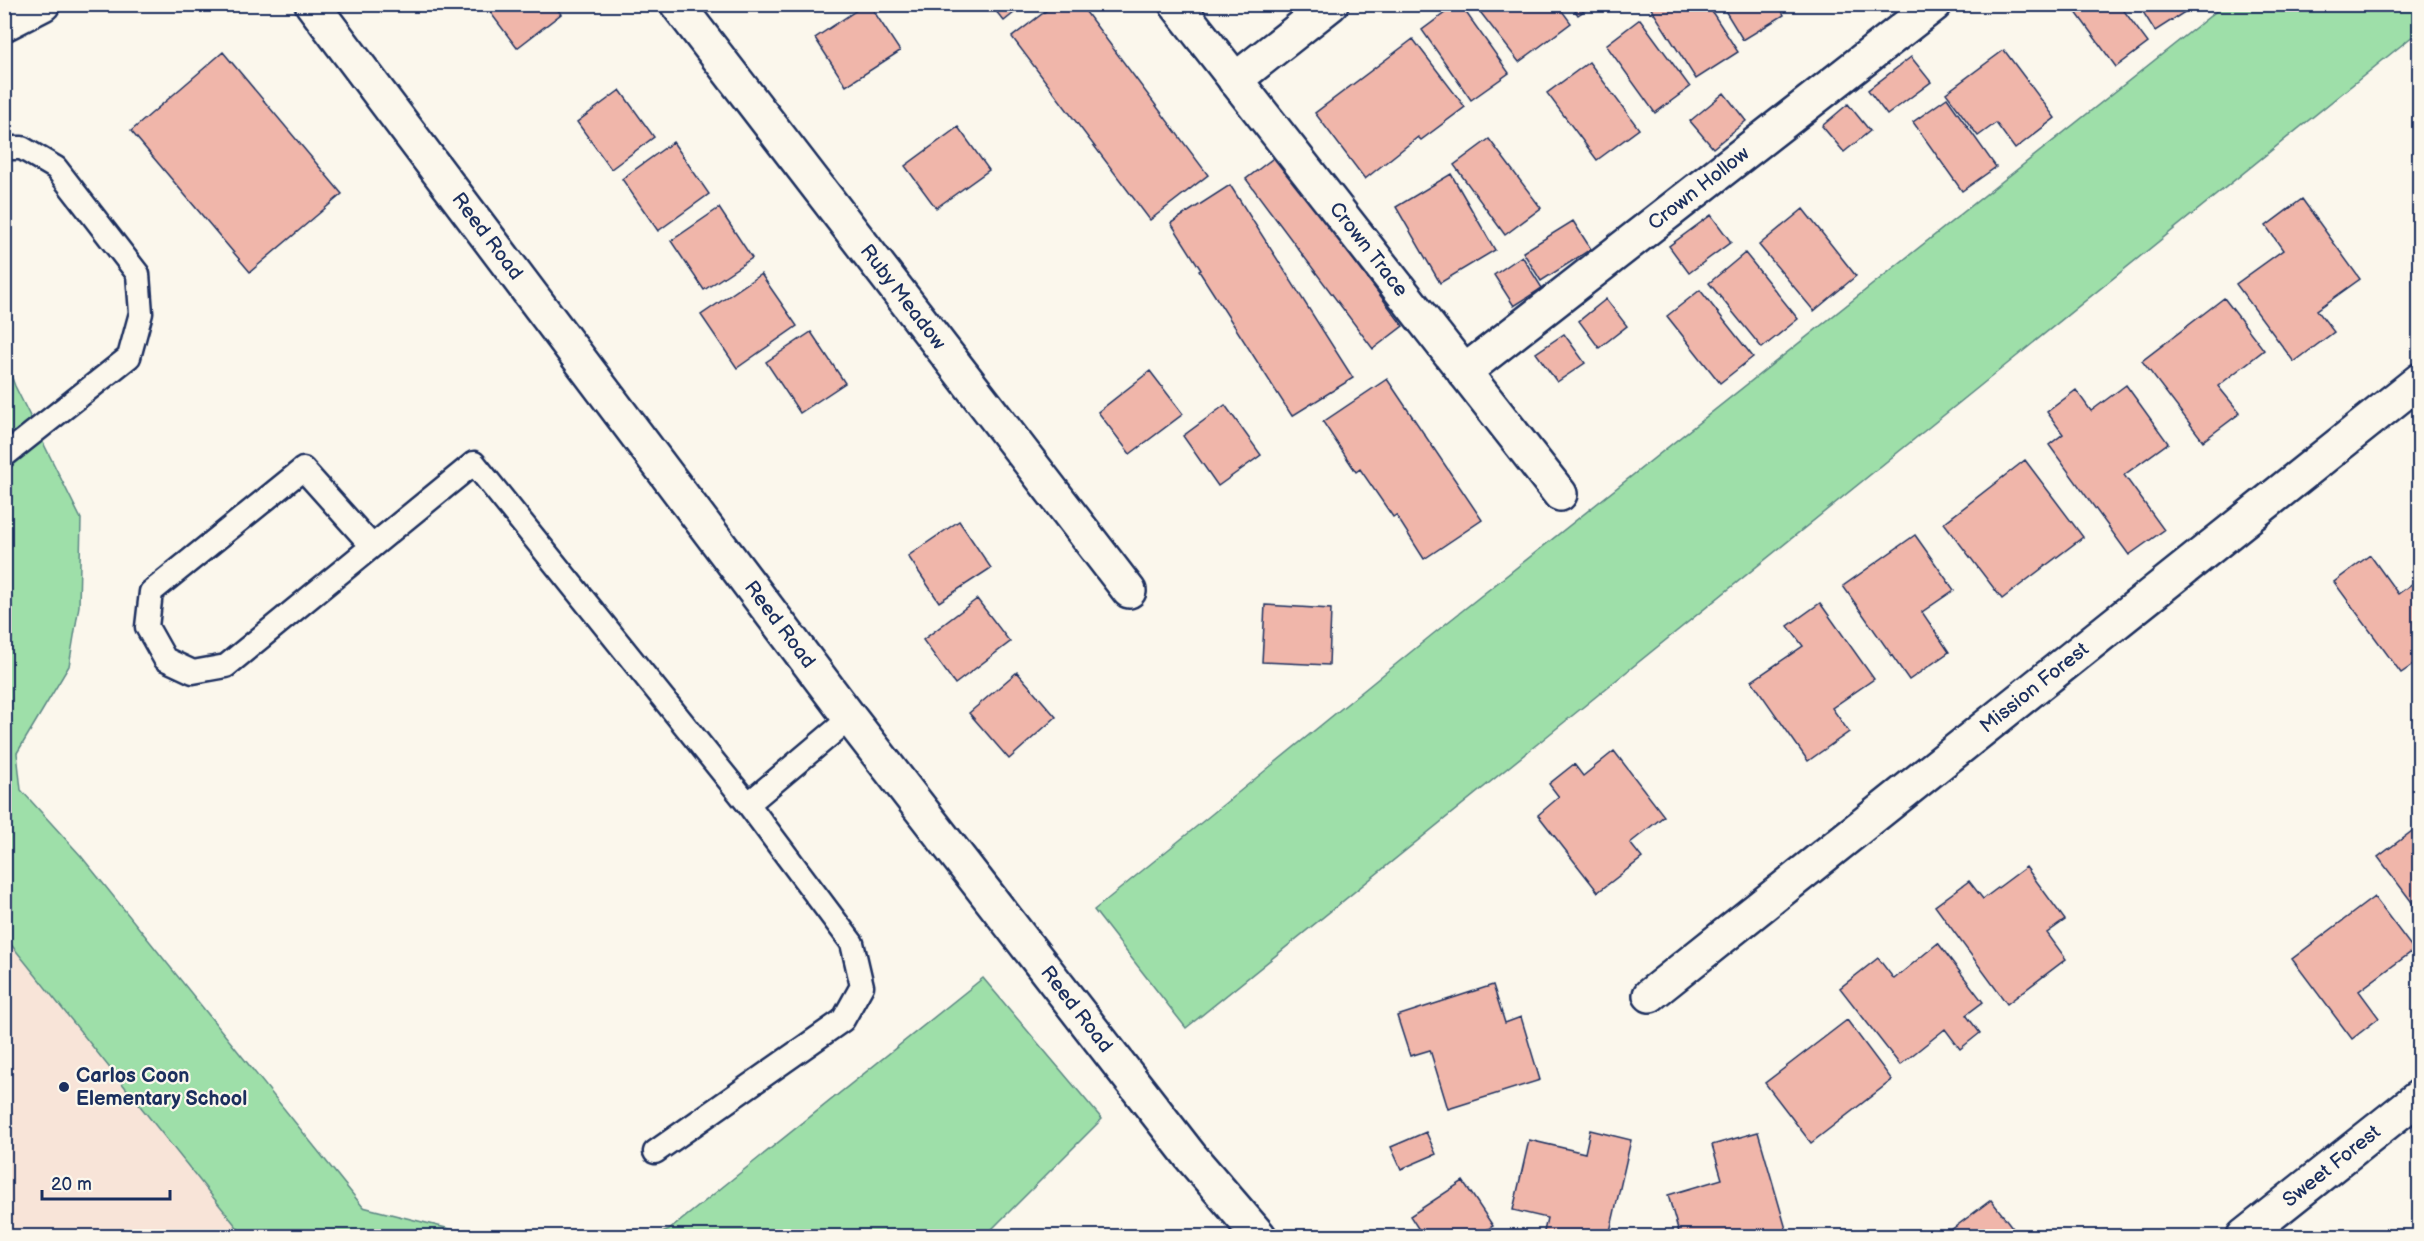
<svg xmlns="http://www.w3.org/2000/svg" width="2424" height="1241" viewBox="0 0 2424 1241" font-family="'Balsamiq Sans',sans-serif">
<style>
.built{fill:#f8e4d8}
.green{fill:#9edfa9;stroke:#5c8784;stroke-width:1.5}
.building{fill:#f0b6aa;stroke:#1b2f5e;stroke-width:1.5}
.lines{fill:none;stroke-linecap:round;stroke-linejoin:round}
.lane-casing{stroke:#1b2f5e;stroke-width:27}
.street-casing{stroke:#1b2f5e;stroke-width:38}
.secondary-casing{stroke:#1b2f5e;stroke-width:38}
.lane{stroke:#fbf7ec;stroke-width:22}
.street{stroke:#fbf7ec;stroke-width:33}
.secondary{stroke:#fbf7ec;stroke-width:33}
.poi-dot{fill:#1b2f5e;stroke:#fbf7ec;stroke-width:2}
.labels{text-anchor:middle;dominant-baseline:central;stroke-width:4.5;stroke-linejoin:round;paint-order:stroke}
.street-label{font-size:20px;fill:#1b2f5e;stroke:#fbf7ec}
.poi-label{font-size:20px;font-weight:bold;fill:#1b2f5e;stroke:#fbf7ec;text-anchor:start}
</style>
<rect width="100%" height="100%" fill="#fbf7ec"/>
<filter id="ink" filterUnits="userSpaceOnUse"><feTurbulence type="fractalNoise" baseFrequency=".0167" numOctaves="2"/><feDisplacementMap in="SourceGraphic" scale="12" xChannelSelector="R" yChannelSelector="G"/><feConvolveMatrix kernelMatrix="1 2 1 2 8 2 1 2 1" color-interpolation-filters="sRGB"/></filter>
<g filter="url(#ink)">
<path class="built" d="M 5,937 L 244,1236 L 5,1236 Z"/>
<path class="green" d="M 2224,5 L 2419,5 L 2419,31 L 1186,1028 L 1094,910 L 1433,634 Z
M 4,357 L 15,386 L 81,519 L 79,606 L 69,666 L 17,753 L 21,790 L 81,856 L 363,1207 L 478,1236 L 244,1236 L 5,937 Z
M 983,978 L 1102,1119 L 985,1236 L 655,1236 L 669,1230 Z"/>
<path class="building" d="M 484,4 L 553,4 L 561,14 L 517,48 Z
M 866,4 L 869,4 L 900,51 L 846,86 L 815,38 Z
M 990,4 L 1025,4 L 1004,21 Z
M 1055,4 L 1080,4 L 1208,175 L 1150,220 L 1012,37 Z
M 1457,4 L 1460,4 L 1509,73 L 1471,100 L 1422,30 Z
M 1474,4 L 1557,4 L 1571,23 L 1519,62 Z
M 1570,4 L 1594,4 L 1578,15 Z
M 1654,4 L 1707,4 L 1738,52 L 1696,79 L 1650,7 Z
M 1721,4 L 1778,4 L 1784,15 L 1743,40 Z
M 2070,4 L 2119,4 L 2148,43 L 2116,67 Z
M 2138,4 L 2189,4 L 2191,8 L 2155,31 Z
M 1640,19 L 1690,87 L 1655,113 L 1606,45 Z
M 1413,39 L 1465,107 L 1421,140 L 1418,137 L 1365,179 L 1315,113 Z
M 2004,50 L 2055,118 L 2015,149 L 1996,123 L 1978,136 L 1946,93 Z
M 223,52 L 342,194 L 250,272 L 131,131 Z
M 1911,57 L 1931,82 L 1887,115 L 1868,90 Z
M 1589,62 L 1639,129 L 1597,160 L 1547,93 Z
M 620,90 L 654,137 L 611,169 L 577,122 Z
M 1724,93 L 1746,121 L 1713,148 L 1690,121 Z
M 1947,98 L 1996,167 L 1962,191 L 1913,122 Z
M 1848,104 L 1870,131 L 1844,152 L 1822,126 Z
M 958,127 L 989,170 L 936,208 L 905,166 Z
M 1489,139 L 1541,208 L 1505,235 L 1454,165 Z
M 673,142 L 709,194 L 658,231 L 622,179 Z
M 1276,156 L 1403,326 L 1373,349 L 1246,179 Z
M 1451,174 L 1495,250 L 1440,283 L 1396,207 Z
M 1230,185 L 1353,378 L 1292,416 L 1199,271 L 1201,270 L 1171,223 Z
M 2302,199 L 2360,279 L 2317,310 L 2334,332 L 2294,362 L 2236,284 L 2283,250 L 2266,226 Z
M 719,208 L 752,258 L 704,290 L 671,241 Z
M 1803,209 L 1856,276 L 1814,311 L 1759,245 Z
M 1711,215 L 1731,242 L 1689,273 L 1669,246 Z
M 1573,221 L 1591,249 L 1541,281 L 1523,252 Z
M 1745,253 L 1798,319 L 1762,348 L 1709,283 Z
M 1522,256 L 1542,288 L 1514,306 L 1494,275 Z
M 761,274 L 797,326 L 737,368 L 701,315 Z
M 1700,290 L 1753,357 L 1720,383 L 1667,316 Z
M 2224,298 L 2264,350 L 2218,386 L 2240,413 L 2203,441 L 2142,361 Z
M 1606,299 L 1627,326 L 1599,348 L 1579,321 Z
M 811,332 L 845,383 L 800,413 L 766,362 Z
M 1564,334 L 1585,363 L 1557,382 L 1536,353 Z
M 1150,371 L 1183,414 L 1130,454 L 1098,412 Z
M 1387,379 L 1482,520 L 1424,559 L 1396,515 L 1393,517 L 1360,469 L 1356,472 L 1323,422 Z
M 2126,385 L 2168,443 L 2124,475 L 2164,530 L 2129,555 L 2049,445 L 2063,434 L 2047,412 L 2076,390 L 2091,411 Z
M 1225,405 L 1261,455 L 1218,486 L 1183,436 Z
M 2025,460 L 2083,537 L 2002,599 L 1944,523 Z
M 959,521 L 991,568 L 939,602 L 908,556 Z
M 1915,535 L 1954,590 L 1922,612 L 1949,652 L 1909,680 L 1843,586 Z
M 2370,555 L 2398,594 L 2420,578 L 2420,660 L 2401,673 L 2334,582 Z
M 977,599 L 1010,642 L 955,684 L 923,640 Z
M 1820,603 L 1874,679 L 1832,708 L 1849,732 L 1808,761 L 1752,681 L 1803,646 L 1788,626 Z
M 1265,605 L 1331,609 L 1329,665 L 1262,662 Z
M 1017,672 L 1056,717 L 1009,759 L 969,713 Z
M 1614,751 L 1664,816 L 1630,843 L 1642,858 L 1598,892 L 1538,815 L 1559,797 L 1549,784 L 1574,764 L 1583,776 Z
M 2420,825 L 2420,913 L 2378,857 Z
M 2026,867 L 2065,920 L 2047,933 L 2066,959 L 2007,1004 L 1935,906 L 1969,881 L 1983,899 Z
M 2374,897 L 2414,950 L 2359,991 L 2379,1018 L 2352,1039 L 2292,959 Z
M 1938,943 L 1983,1002 L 1966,1015 L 1980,1033 L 1960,1049 L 1945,1029 L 1900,1065 L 1840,988 L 1878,958 L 1894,979 Z
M 1493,985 L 1505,1023 L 1521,1017 L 1540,1080 L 1448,1109 L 1430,1050 L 1410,1056 L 1397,1016 Z
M 1847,1020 L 1892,1080 L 1811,1143 L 1765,1083 Z
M 1590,1130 L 1631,1140 L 1609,1236 L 1543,1236 L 1547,1218 L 1513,1210 L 1529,1140 L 1585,1153 Z
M 1426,1132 L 1436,1154 L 1401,1169 L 1391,1147 Z
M 1758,1132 L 1788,1236 L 1680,1236 L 1668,1195 L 1722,1179 L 1712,1145 Z
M 1463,1181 L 1493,1226 L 1476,1236 L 1423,1236 L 1410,1216 Z
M 1991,1200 L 2019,1236 L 1943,1236 Z"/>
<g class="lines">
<defs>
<path id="lane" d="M 4,148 L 22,148 L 56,168 L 138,274 L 141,313 L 129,357 L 4,456
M 372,546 L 303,469 L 151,592 L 147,627 L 165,659 L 193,672 L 226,666 L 474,463 L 748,804
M 655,1152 L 843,1020 L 862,986 L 852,943 L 748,804 L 850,718"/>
<g id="street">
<path id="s1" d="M 677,4 L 1129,591"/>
<path id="s2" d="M 1176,4 L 1560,494"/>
<path d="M 1235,80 L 1331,4"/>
<path id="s3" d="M 1464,372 L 1935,4"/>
<path id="s4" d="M 1650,995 L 2420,380"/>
<path id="s5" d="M 2244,1236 L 2420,1096"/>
</g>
<g id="secondary">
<path id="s6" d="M 312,4 L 850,718 L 1191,1157 L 1259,1236"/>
<path d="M 4,24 L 43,4"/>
</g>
</defs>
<use href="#lane" class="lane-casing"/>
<use href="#street" class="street-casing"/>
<use href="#secondary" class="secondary-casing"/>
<use href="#lane" class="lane"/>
<use href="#street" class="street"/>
<use href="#secondary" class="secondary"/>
</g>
</g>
<circle class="poi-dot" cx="64" cy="1087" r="6"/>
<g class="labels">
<g class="street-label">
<text stroke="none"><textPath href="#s3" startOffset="298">Crown Hollow</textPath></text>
<text stroke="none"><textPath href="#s6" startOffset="291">Reed Road</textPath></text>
<text stroke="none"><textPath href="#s2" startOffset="312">Crown Trace</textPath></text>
<text stroke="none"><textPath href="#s1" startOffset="370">Ruby Meadow</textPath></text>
<text stroke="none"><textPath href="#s6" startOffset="777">Reed Road</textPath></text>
<text stroke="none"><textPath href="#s4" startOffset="492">Mission Forest</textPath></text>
<text stroke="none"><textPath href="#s6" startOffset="1263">Reed Road</textPath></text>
<text stroke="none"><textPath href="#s5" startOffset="112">Sweet Forest</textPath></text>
</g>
<g class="poi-label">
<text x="76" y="1076">Carlos Coon<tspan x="76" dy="23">Elementary School</tspan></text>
</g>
</g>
<rect width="2424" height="1241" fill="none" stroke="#fbf7ec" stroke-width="24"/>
<rect x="12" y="12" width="2400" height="1217" fill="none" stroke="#1b2f5e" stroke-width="2" filter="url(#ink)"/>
<path d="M42 1190v9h128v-9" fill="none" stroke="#1b2f5e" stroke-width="3"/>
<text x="51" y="1190" font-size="18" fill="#1b2f5e" stroke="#fbf7ec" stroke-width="4.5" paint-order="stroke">20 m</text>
</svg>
